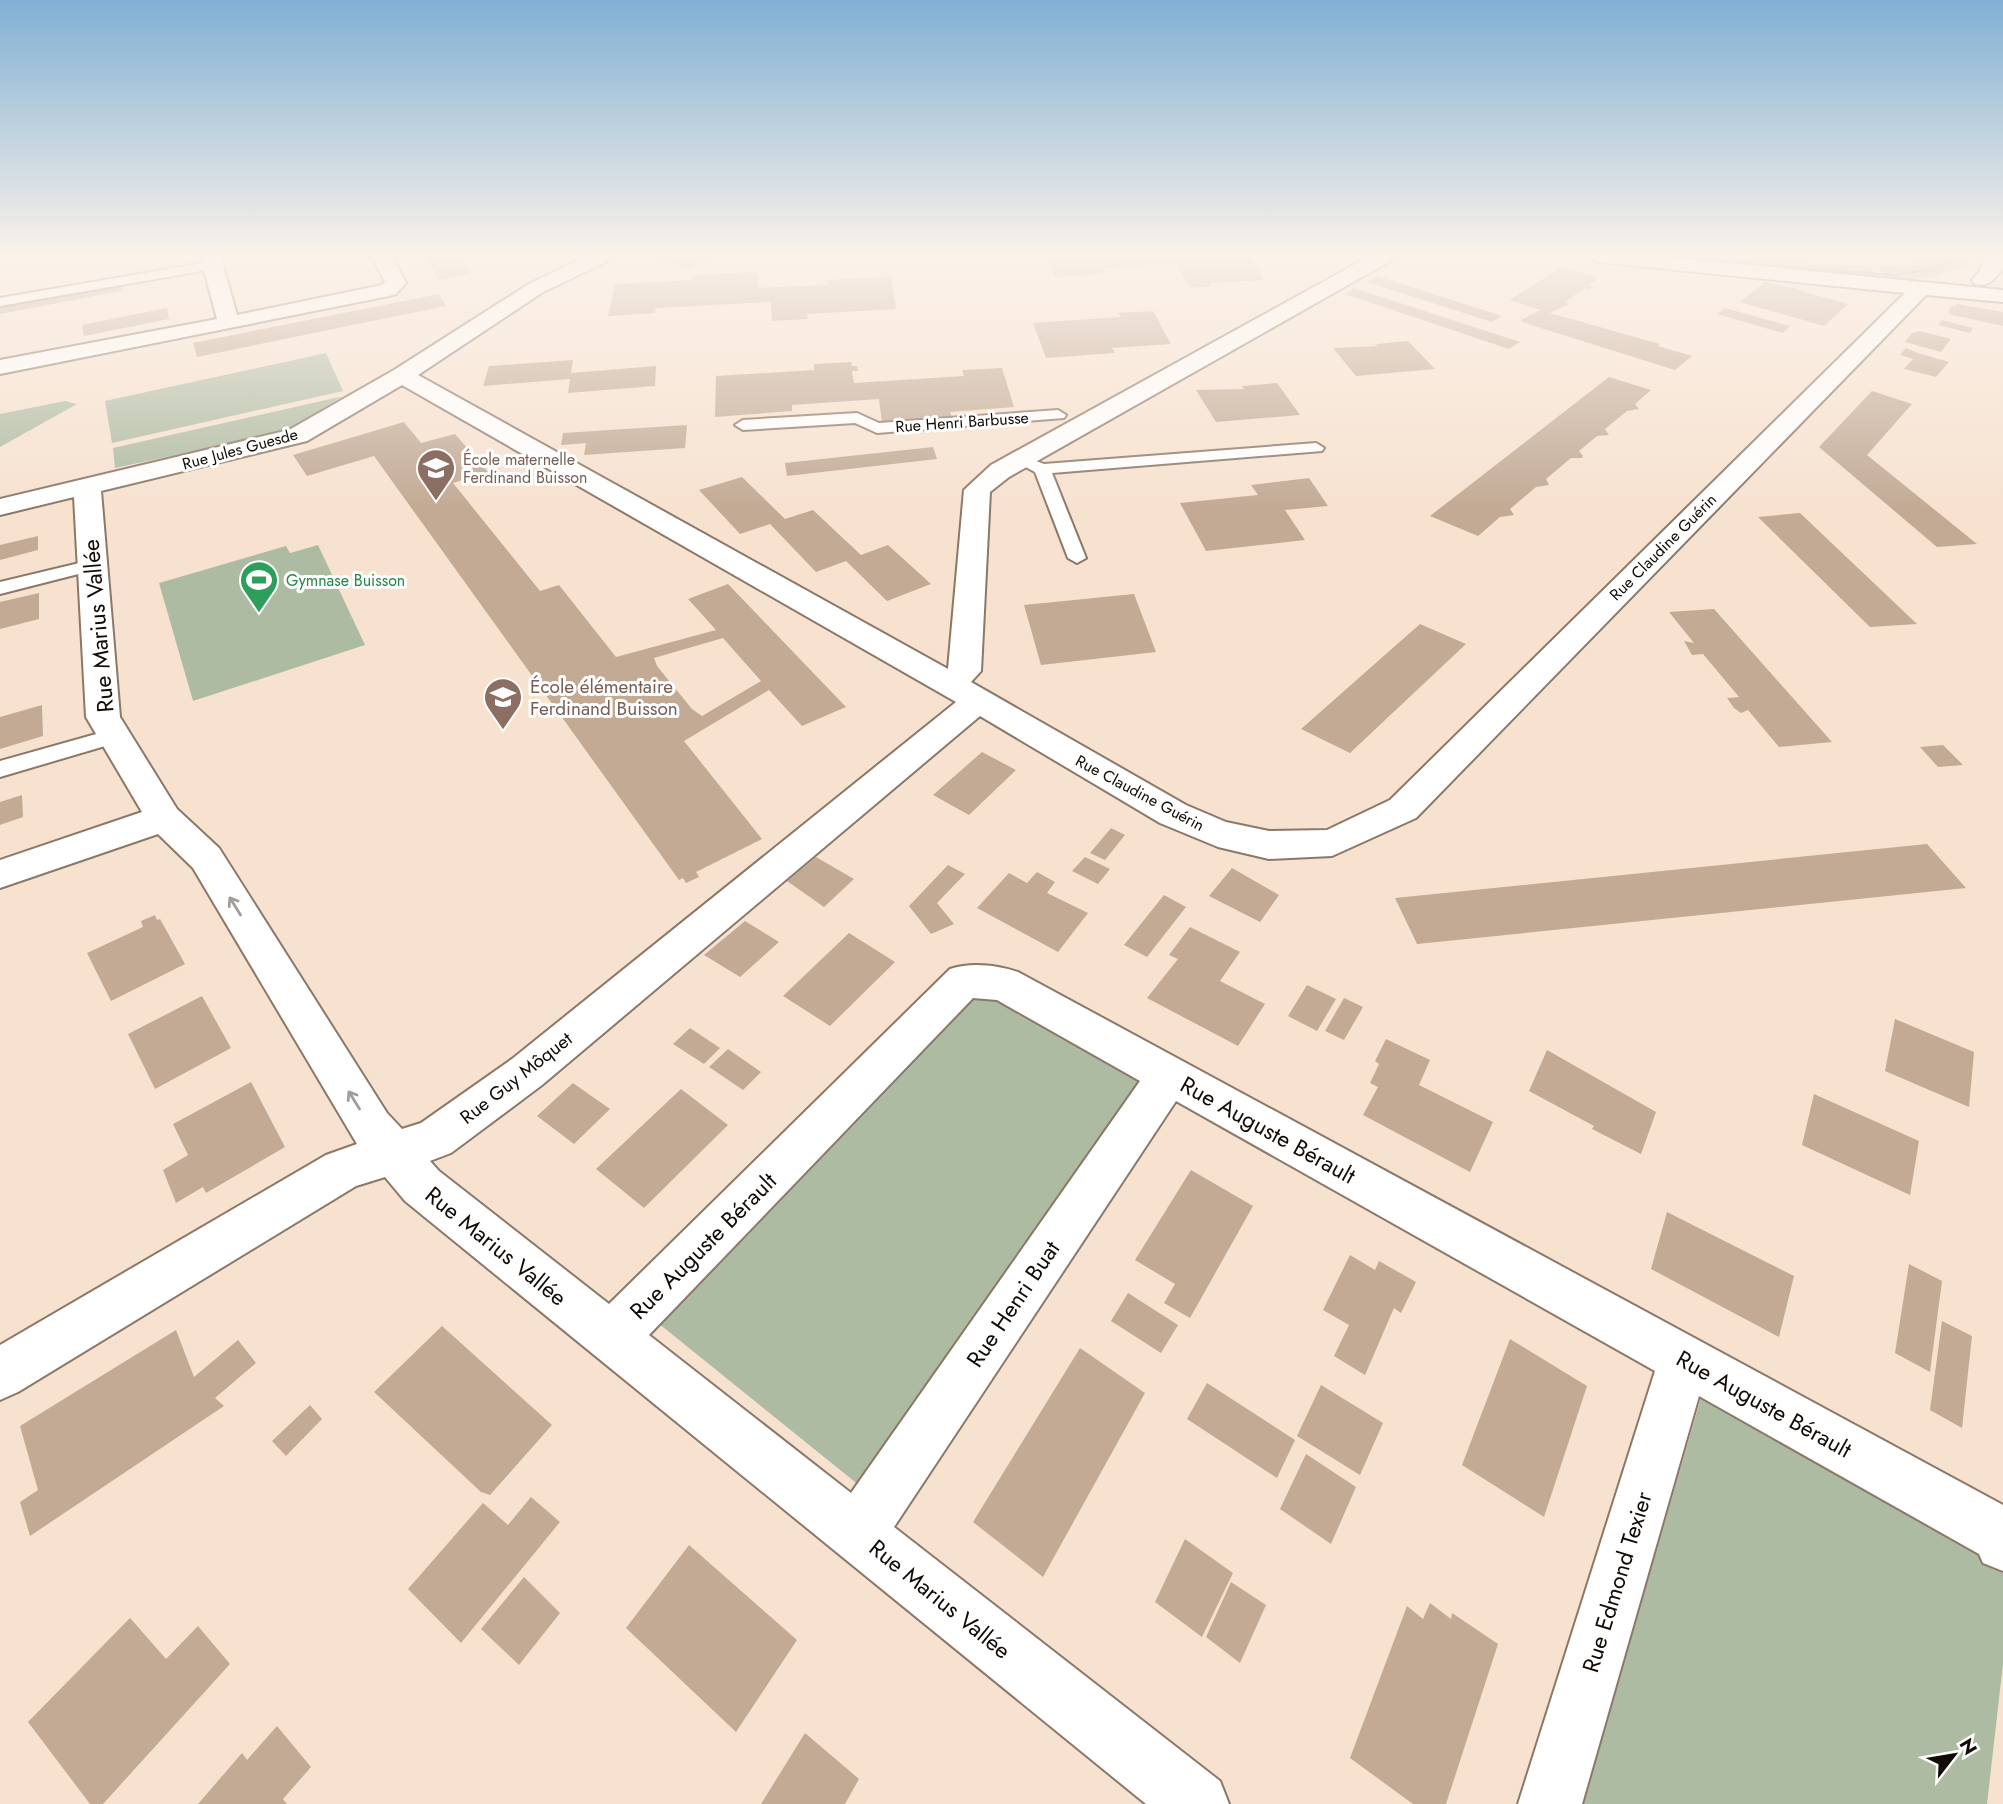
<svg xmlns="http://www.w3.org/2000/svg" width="2003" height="1804" viewBox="0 0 2003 1804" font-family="Jost,sans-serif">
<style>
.green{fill:#aebba3}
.building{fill:#c2aa95;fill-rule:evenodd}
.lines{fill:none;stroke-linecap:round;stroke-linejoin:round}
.lane-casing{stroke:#8b7868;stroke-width:4}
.street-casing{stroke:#8b7868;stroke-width:4}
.lane{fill:#fff;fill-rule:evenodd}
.street{fill:#fff;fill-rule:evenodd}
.tram{stroke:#84766b;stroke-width:2}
.oneway{stroke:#a09d9b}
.labels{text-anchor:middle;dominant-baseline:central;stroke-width:6;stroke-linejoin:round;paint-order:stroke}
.far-street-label{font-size:16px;fill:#110a05;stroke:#fff}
.far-education-label{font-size:16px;fill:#785e54;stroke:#fff;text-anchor:start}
.far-leisure-label{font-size:16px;fill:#27864d;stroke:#fff;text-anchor:start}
.education-label{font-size:19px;fill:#785e54;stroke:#fff;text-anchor:start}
.street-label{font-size:19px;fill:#110a05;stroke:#fff}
.near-street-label{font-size:23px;fill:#110a05;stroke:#fff}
</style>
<rect width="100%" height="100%" fill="#f7e2d0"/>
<path class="green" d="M 1702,256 L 1871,267 L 1879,280 L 1704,265 Z
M 1929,256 L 1972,256 L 1967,266 L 1933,277 L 1886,280 L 1879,267 L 1910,264 Z
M 326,353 L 343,391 L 112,443 L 105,401 Z
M 339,397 L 341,397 L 288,431 L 115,468 L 113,448 Z
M 65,401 L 77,404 L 0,447 L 0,414 Z
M 318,545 L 365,645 L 193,701 L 159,583 L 286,546 L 290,553 Z
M 994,993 L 1143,1081 L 860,1486 L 658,1323 L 970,995 Z
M 1703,1391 L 1991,1557 L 2003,1573 L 2003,1664 L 1987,1804 L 1582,1804 Z"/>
<path class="building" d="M 425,256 L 460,256 L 471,273 L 439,280 Z
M 650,256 L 716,256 L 689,269 Z
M 1047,256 L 1248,256 L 1264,280 L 1210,283 L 1212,286 L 1190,288 L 1177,264 L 1103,268 L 1106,274 L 1054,277 Z
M 1561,267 L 1599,278 L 1588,285 L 1593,287 L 1589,290 L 1585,288 L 1565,302 L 1569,304 L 1550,313 L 1660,344 L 1658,346 L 1692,356 L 1675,370 L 1522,322 L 1521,320 L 1540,310 L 1510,300 Z
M 757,272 L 758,288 L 828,285 L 827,280 L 891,277 L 896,309 L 807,314 L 808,319 L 772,321 L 771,302 L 656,308 L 655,313 L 608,316 L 615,284 L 692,280 L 693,275 Z
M 1377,276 L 1502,316 L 1492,322 L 1367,282 Z
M 1765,282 L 1806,291 L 1804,292 L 1848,304 L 1824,326 L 1740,302 Z
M 121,284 L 122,291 L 0,314 L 0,305 Z
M 1354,288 L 1520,342 L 1509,349 L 1345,294 Z
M 439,294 L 446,306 L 197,357 L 193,343 Z
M 1956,304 L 2003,312 L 2003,326 L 1948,314 L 1951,306 L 1955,307 Z
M 167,308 L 169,319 L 84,336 L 82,325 Z
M 1725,308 L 1790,326 L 1783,333 L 1717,314 Z
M 1153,311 L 1171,344 L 1112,348 L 1115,353 L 1046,358 L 1033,323 L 1121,317 L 1118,313 Z
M 1942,320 L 1973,328 L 1970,333 L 1938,325 Z
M 1919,331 L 1951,339 L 1941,352 L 1905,342 L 1912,333 Z
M 1408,341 L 1435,369 L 1356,376 L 1333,348 L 1378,346 L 1375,344 Z
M 1906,348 L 1918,353 L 1949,362 L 1936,377 L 1904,369 L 1913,359 L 1900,355 Z
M 573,360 L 571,373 L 656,366 L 655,386 L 568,393 L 570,379 L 483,386 L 489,366 Z
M 852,362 L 851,366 L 857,366 L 858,371 L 852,371 L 854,383 L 964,376 L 962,370 L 1002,368 L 1014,407 L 950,412 L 952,417 L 882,423 L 879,399 L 792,405 L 792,411 L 715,417 L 716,376 L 814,370 L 814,364 Z
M 1609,377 L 1651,390 L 1635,404 L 1639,409 L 1627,411 L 1605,429 L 1609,435 L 1597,436 L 1579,451 L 1583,456 L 1582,458 L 1571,458 L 1546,479 L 1549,485 L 1536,487 L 1510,509 L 1514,515 L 1500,517 L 1478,536 L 1430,516 Z
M 1277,383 L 1300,415 L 1216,422 L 1196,390 L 1244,389 L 1242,386 Z
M 1872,391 L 1912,404 L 1867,455 L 1977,544 L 1937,547 L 1819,447 Z
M 404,422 L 421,443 L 455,434 L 488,472 L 453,483 L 540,591 L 559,585 L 616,657 L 716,630 L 688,599 L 728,584 L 846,707 L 802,726 L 769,690 L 684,741 L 762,839 L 696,872 L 699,877 L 686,883 L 683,878 L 679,880 L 374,456 L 307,476 L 293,455 ZM 723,638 L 761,681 L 702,716 L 692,709 L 657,666 L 654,658 Z
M 687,425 L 685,448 L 584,455 L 586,443 L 561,445 L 563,433 Z
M 933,447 L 937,459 L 787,476 L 785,463 Z
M 742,477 L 785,519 L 813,510 L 861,555 L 888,545 L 931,584 L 887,601 L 846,561 L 816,572 L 770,524 L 740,534 L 699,490 Z
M 1309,478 L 1328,506 L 1285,510 L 1305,540 L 1206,551 L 1180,503 L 1258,495 L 1251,485 Z
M 1800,513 L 1917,624 L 1870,627 L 1758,517 Z
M 38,536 L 38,550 L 0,560 L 0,545 Z
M 39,593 L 39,619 L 0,629 L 0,602 Z
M 1134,594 L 1156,652 L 1041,665 L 1024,605 Z
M 1714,609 L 1832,742 L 1779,747 L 1748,710 L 1741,713 L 1734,708 L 1727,698 L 1739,697 L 1703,654 L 1692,655 L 1684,641 L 1694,643 L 1669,612 Z
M 1420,624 L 1466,644 L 1350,753 L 1301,729 Z
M 42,705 L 43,736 L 0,749 L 0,717 Z
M 1943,745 L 1963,765 L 1938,767 L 1920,747 Z
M 982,752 L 1016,770 L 969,815 L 933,795 Z
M 22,795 L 23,817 L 0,825 L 0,802 Z
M 1111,828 L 1125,835 L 1105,860 L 1090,853 Z
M 1927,844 L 1966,888 L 1417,944 L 1395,898 Z
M 816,857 L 854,879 L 824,907 L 787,881 Z
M 1085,857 L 1110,869 L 1098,884 L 1072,871 Z
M 948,865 L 965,874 L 937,903 L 954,924 L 931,934 L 909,906 Z
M 1232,868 L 1279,895 L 1260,922 L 1209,896 Z
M 1037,872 L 1055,882 L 1047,893 L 1088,913 L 1058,952 L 977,908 L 1009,873 L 1027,883 Z
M 1164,895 L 1186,907 L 1147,957 L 1124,945 Z
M 155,915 L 157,920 L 160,919 L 185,964 L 111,1001 L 87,953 L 143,927 L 141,921 Z
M 745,921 L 779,942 L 740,977 L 704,955 Z
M 1190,927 L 1240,952 L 1220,981 L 1265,1004 L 1238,1046 L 1147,998 L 1178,959 L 1169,955 Z
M 849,933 L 895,962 L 830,1026 L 783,996 Z
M 1307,985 L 1336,999 L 1317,1031 L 1288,1016 Z
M 202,996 L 231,1048 L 155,1089 L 128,1034 Z
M 1344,998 L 1363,1007 L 1344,1040 L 1325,1031 Z
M 1895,1019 L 1974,1052 L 1969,1107 L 1885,1071 Z
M 690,1028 L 720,1048 L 704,1064 L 673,1044 Z
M 1386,1039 L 1430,1060 L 1419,1085 L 1493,1122 L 1470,1172 L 1363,1115 L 1378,1087 L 1370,1083 L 1379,1064 L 1375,1061 Z
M 728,1049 L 761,1072 L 743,1090 L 709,1067 Z
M 1547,1050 L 1656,1112 L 1641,1154 L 1592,1129 L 1594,1126 L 1529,1091 Z
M 251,1082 L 285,1147 L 206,1193 L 203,1187 L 176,1203 L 163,1170 L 188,1155 L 173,1124 Z
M 573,1083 L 610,1109 L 574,1144 L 537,1116 Z
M 681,1089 L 728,1125 L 644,1208 L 596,1169 Z
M 1814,1094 L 1919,1141 L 1910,1195 L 1802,1145 Z
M 1191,1170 L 1253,1206 L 1190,1318 L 1164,1303 L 1175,1284 L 1135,1260 Z
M 1667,1212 L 1794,1276 L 1779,1337 L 1651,1269 Z
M 1350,1255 L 1375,1270 L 1379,1261 L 1416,1282 L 1401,1313 L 1394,1308 L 1365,1375 L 1334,1356 L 1349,1325 L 1323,1310 Z
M 1909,1264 L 1942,1281 L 1930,1372 L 1895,1353 Z
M 1128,1293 L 1178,1325 L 1161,1353 L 1111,1321 Z
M 1942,1321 L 1972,1336 L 1962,1428 L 1930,1410 Z
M 442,1326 L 552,1425 L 490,1495 L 481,1492 L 374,1392 Z
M 176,1330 L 194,1377 L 238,1340 L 256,1363 L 215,1398 L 224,1406 L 30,1536 L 20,1502 L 38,1490 L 20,1426 Z
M 1510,1339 L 1587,1386 L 1544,1517 L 1462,1465 Z
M 1080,1348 L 1145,1393 L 1043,1577 L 973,1522 Z
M 1207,1383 L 1295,1440 L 1277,1478 L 1187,1419 Z
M 1321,1385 L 1383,1423 L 1360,1475 L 1297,1436 Z
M 310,1405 L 322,1419 L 286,1456 L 272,1441 Z
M 1306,1454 L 1356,1487 L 1331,1544 L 1280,1509 Z
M 531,1497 L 560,1522 L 461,1643 L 408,1589 L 483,1503 L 508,1525 Z
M 1185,1539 L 1233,1573 L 1202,1637 L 1155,1602 Z
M 689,1545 L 797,1640 L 736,1732 L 626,1628 Z
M 524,1577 L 560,1613 L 519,1665 L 481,1629 Z
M 1231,1582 L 1266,1605 L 1240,1663 L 1206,1637 Z
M 1430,1603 L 1451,1619 L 1452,1613 L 1498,1644 L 1446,1804 L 1413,1804 L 1350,1758 L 1407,1606 L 1423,1619 Z
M 130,1618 L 166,1659 L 198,1626 L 230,1664 L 103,1804 L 90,1804 L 28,1722 Z
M 277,1726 L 311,1767 L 283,1799 L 287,1804 L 198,1804 L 242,1753 L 247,1760 Z
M 805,1733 L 859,1779 L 845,1804 L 761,1804 Z"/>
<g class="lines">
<defs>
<path id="lane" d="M 214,261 L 220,265 L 219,268 L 0,306 L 0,298 Z
M 1058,410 L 1066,415 L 1064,418 L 877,433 L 855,423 L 743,430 L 735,425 L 743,420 L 857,413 L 879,423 Z
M 1316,443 L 1324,448 L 1322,451 L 1052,473 L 1086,558 L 1077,563 L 1068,558 L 1035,472 L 1012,460 L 1020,455 L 1044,464 Z
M 92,560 L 101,565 L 98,569 L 0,594 L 0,582 Z
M 114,729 L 122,731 L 125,736 L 122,741 L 0,777 L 0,761 Z"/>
<path id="street" d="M 204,256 L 224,256 L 222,262 L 237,315 L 382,285 L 385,282 L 372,256 L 392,256 L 406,283 L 396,294 L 389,296 L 0,374 L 0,360 L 217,319 L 202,262 Z
M 587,256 L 613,256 L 610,260 L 543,292 L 418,375 L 948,669 L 964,490 L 991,465 L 1370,256 L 1395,256 L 1392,260 L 1009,477 L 990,492 L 981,671 L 971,682 L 1186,805 L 1226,822 L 1269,831 L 1327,830 L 1390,800 L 1905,293 L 1598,262 L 1588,256 L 1661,256 L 2003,290 L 2003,302 L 1926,295 L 1416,818 L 1332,856 L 1269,859 L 1218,847 L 1160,823 L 980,716 L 542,1085 L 451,1153 L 430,1161 L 439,1171 L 609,1304 L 950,969 C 971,962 997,965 1018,972 L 2003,1505 L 2003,1571 L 1983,1563 L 1979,1554 L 1699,1396 L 1582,1804 L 1518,1804 L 1655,1371 L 1176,1101 L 894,1527 L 1220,1781 L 1229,1804 L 1146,1804 L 405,1201 L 385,1177 L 356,1186 L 18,1392 L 0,1400 L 0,1345 L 326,1155 L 357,1144 L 193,868 L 158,834 L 0,888 L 0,860 L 142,812 L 86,717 L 74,497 L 0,515 L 0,499 L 289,430 L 394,370 L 529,284 ZM 402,385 L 956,702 L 512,1059 L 421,1123 L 402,1129 L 387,1113 L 219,848 L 177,809 L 120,717 L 101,491 L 307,441 ZM 973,998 L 997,1000 L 1140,1081 L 851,1493 L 649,1335 Z
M 1984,256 L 2003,256 L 2003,268 C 1996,277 1990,288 1975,284 L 1972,280 L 1980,271 Z"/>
</defs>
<use href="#lane" class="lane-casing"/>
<use href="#street" class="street-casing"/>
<use href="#lane" class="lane"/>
<use href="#street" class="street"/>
<path class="tram" d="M 1655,256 L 1893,275 L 1934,269 L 1954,256"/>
</g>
<defs><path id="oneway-shaft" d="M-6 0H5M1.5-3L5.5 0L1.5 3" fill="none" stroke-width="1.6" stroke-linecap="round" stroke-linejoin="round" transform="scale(1.75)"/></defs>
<g class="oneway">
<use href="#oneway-shaft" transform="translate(235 906) rotate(-122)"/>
<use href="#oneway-shaft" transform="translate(354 1100) rotate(-122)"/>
</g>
<linearGradient id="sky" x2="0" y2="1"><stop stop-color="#81b0d4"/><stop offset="0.5" stop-color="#fbf2ea"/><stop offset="1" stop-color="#fbf2ea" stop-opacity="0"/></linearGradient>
<rect width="2003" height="509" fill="url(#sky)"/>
<defs>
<symbol id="school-pin" viewBox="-11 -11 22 30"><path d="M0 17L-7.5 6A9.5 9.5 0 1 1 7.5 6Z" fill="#8d6e63" stroke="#fff"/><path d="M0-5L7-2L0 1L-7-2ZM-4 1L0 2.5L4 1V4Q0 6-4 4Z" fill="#fff"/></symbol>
<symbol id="stadium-pin" viewBox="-11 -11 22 30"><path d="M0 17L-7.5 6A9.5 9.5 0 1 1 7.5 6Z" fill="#2e9e5b" stroke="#fff"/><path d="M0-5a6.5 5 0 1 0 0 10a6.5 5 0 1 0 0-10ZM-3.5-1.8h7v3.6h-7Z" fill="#fff"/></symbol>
</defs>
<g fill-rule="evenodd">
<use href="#school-pin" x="414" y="446" width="44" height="60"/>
<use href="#stadium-pin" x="237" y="558" width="44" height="60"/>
<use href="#school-pin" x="481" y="675" width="44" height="60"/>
</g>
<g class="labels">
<g class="far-street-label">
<text transform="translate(962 422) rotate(-4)">Rue Henri Barbusse</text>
<text transform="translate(240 449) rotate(-15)">Rue Jules Guesde</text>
<text transform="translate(1663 547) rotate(-45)">Rue Claudine Guérin</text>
<text transform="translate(1140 793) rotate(28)">Rue Claudine Guérin</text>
</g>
<g class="far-education-label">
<text x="463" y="459">École maternelle<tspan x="463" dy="18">Ferdinand Buisson</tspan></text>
</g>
<g class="far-leisure-label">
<text x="286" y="580">Gymnase Buisson</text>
</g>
<g class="education-label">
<text x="530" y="686">École élémentaire<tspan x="530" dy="22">Ferdinand Buisson</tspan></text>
</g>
<g class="street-label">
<text transform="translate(516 1078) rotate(-38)">Rue Guy Môquet</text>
</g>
<g class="near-street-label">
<text transform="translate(98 626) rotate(-95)">Rue Marius Vallée</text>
<text transform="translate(1268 1130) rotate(29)">Rue Auguste Bérault</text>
<text transform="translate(496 1246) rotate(39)">Rue Marius Vallée</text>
<text transform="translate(703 1246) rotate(-45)">Rue Auguste Bérault</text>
<text transform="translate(1013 1304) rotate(-56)">Rue Henri Buat</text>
<text transform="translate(1764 1404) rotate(29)">Rue Auguste Bérault</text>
<text transform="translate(1617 1582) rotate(-73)">Rue Edmond Texier</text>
<text transform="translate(940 1599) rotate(39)">Rue Marius Vallée</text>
</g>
</g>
<g transform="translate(1954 1755) rotate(59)" stroke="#ffffff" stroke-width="5" paint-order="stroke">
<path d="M0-5L12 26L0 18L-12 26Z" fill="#110a05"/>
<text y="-10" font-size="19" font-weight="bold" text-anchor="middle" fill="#110a05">N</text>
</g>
</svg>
